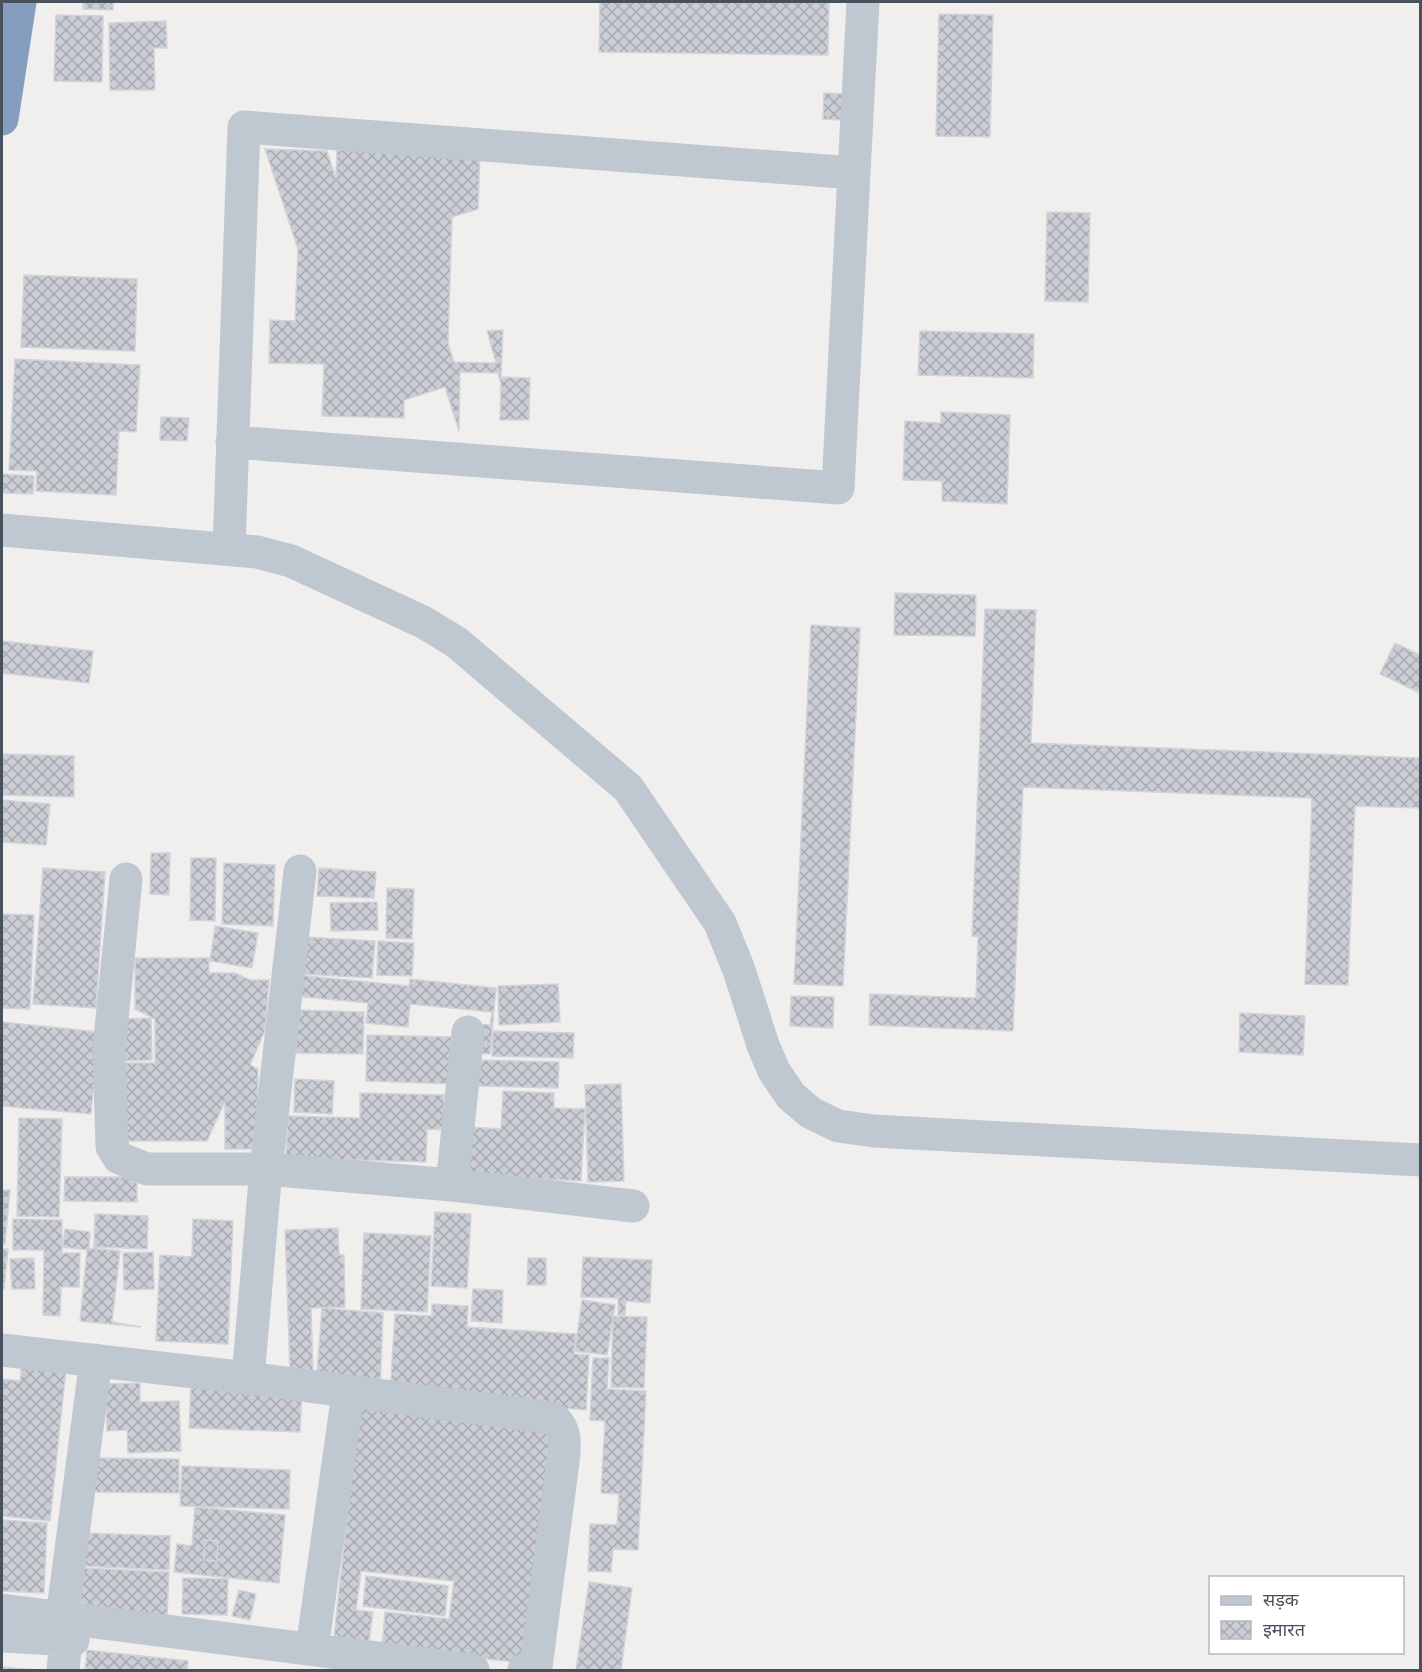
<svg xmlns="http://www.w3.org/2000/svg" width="1422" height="1672" viewBox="0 0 1422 1672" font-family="'Noto Sans','Noto Sans Devanagari',sans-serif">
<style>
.building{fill:url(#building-cross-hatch);stroke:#d2d4da;stroke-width:1.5}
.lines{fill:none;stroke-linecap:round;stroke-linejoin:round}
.minor{stroke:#bfc8d1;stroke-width:33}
.highway{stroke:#859dbf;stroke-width:33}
</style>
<defs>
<pattern id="building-cross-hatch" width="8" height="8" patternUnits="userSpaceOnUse" patternTransform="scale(1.5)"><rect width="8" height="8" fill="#cacdd4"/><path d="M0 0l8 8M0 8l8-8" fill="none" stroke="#a6a9af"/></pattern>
</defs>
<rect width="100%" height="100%" fill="#f1efee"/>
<path class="building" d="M 83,2 L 113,2 L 113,10 L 83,9 Z
M 600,2 L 829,2 L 828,55 L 599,52 Z
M 939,14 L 993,15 L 990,137 L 936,136 Z
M 56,15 L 103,16 L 102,82 L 54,81 Z
M 166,21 L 167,48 L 154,48 L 155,90 L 110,90 L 109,23 Z
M 824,93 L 844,94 L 843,120 L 823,119 Z
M 265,149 L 327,151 L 336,179 L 337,150 L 480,154 L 478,209 L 452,217 L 448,344 L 454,362 L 496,363 L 487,331 L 503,330 L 501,377 L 530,378 L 529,420 L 500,420 L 501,384 L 498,373 L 460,372 L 459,431 L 445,387 L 404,400 L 404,418 L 322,416 L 324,364 L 269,363 L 270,320 L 295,321 L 298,249 Z
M 1047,212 L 1090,213 L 1088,302 L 1045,301 Z
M 24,275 L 137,279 L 135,351 L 21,347 Z
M 920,331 L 1034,334 L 1033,378 L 918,375 Z
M 15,359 L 140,365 L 136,432 L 119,431 L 116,495 L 36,491 L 37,471 L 9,470 Z
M 941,412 L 1010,415 L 1007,504 L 942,501 L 942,481 L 903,480 L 905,421 L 941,423 Z
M 161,417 L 189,418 L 187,441 L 160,440 Z
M 2,474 L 34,476 L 33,494 L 2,493 Z
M 895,593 L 976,595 L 975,636 L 894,635 Z
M 985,609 L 1036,610 L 1031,743 L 1420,758 L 1420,808 L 1355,806 L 1348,985 L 1305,984 L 1312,798 L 1023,787 L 1013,1031 L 869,1025 L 870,994 L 976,998 L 978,937 L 972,936 Z
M 811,625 L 860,628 L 843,986 L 794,984 Z
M 2,641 L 93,651 L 89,683 L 2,673 Z
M 1395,643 L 1420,655 L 1420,693 L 1380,674 Z
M 2,754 L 74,756 L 74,797 L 2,795 Z
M 2,800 L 50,804 L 46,845 L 2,842 Z
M 151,853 L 170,853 L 169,895 L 150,894 Z
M 191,858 L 216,858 L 215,921 L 190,920 Z
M 224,863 L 275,865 L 273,926 L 222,924 Z
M 43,868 L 105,872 L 96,1008 L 33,1004 Z
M 319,868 L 376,872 L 374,898 L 317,896 Z
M 387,888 L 414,889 L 412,939 L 386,938 Z
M 377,902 L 378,930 L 331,931 L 330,903 Z
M 2,914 L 34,915 L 30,1009 L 2,1008 Z
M 215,926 L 258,933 L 252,968 L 210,961 Z
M 306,937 L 375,941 L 372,978 L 304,974 Z
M 378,941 L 414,943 L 412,976 L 377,975 Z
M 135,958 L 209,958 L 209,973 L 235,973 L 250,980 L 269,980 L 265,1030 L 250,1065 L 258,1069 L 257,1149 L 225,1149 L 225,1101 L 207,1141 L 120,1141 L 120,1063 L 155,1063 L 155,1019 L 135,1009 Z
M 297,975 L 409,986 L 410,979 L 496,988 L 490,1054 L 473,1053 L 476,1024 L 490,1025 L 492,1012 L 410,1004 L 408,1027 L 366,1023 L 368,1003 L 294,996 Z
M 558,984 L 560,1022 L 499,1025 L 498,986 Z
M 791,996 L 834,997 L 833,1028 L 790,1026 Z
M 297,1010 L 364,1012 L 363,1054 L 296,1053 Z
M 1240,1013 L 1305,1016 L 1303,1055 L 1239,1052 Z
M 151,1018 L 152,1060 L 124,1061 L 123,1019 Z
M 2,1022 L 99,1032 L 91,1114 L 2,1106 Z
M 493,1031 L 574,1033 L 573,1058 L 492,1056 Z
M 367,1035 L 455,1037 L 454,1084 L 366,1081 Z
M 474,1060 L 559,1062 L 558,1088 L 474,1086 Z
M 295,1079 L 334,1081 L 332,1114 L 294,1112 Z
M 621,1084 L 624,1181 L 588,1182 L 585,1085 Z
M 503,1091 L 554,1093 L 554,1108 L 585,1109 L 581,1181 L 466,1175 L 469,1127 L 501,1129 Z
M 360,1093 L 444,1095 L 443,1130 L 427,1129 L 426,1162 L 286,1158 L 288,1116 L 360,1118 Z
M 19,1118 L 62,1119 L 59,1217 L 17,1216 Z
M 65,1177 L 137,1177 L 137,1202 L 64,1201 Z
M 2,1190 L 10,1190 L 5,1244 L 2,1244 Z
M 435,1212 L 471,1214 L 467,1288 L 431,1286 Z
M 95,1214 L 148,1216 L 147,1249 L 94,1247 Z
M 13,1219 L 62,1220 L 62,1253 L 80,1253 L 79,1287 L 61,1287 L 60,1316 L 43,1315 L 44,1250 L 13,1250 Z
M 193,1219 L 233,1221 L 228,1344 L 156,1341 L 160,1255 L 192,1257 Z
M 338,1228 L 339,1255 L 344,1255 L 345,1307 L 311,1308 L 313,1370 L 290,1371 L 285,1230 Z
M 65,1229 L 90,1232 L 89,1248 L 120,1251 L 112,1322 L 141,1327 L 80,1321 L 87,1250 L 63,1247 Z
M 364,1233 L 431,1236 L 427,1312 L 361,1309 Z
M 2,1249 L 8,1249 L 4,1289 L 2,1289 Z
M 153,1252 L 154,1289 L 124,1290 L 123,1253 Z
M 583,1257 L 652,1260 L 650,1303 L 626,1301 L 625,1315 L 618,1315 L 618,1298 L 581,1297 Z
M 34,1258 L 35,1289 L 12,1289 L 10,1259 Z
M 528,1258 L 546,1258 L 546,1285 L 527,1285 Z
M 473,1289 L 503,1290 L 502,1323 L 471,1321 Z
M 582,1300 L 615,1305 L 607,1355 L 575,1351 Z
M 432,1304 L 468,1306 L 467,1327 L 576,1334 L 574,1354 L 589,1355 L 586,1410 L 390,1394 L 395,1314 L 432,1316 Z
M 322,1308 L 383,1313 L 380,1391 L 316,1385 Z
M 613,1316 L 647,1317 L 644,1388 L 611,1387 Z
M 593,1358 L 609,1358 L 607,1389 L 646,1391 L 638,1550 L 613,1549 L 611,1572 L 588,1571 L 590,1524 L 617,1525 L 619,1494 L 601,1493 L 605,1421 L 590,1420 Z
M 22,1364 L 66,1369 L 50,1521 L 2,1516 L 2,1379 L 20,1381 Z
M 140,1383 L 140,1402 L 179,1401 L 181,1451 L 128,1453 L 127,1430 L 107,1431 L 105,1384 Z
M 191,1386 L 302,1391 L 300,1432 L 189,1428 Z
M 359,1405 L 551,1425 L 525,1663 L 382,1648 L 385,1612 L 449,1619 L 454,1581 L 361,1571 L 356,1610 L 373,1612 L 369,1641 L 334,1637 Z
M 94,1458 L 179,1459 L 179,1493 L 94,1492 Z
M 182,1466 L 290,1470 L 289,1509 L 180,1506 Z
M 195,1507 L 285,1515 L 279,1583 L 174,1572 L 177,1544 L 192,1546 Z
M 2,1520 L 47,1523 L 44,1593 L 2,1591 Z
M 84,1533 L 170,1536 L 169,1570 L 83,1566 Z
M 205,1540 L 218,1541 L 217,1561 L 204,1560 Z
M 82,1568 L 169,1572 L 167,1616 L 80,1612 Z
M 366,1576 L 448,1586 L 445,1616 L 363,1606 Z
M 183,1578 L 228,1579 L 227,1615 L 182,1614 Z
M 589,1582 L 632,1588 L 621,1670 L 576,1670 Z
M 239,1590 L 256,1594 L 250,1620 L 232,1616 Z
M 87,1650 L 188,1661 L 187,1670 L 85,1670 Z
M 2,1667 L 36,1670 L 2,1670 Z"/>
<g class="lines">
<path class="minor" d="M 854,173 L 863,2
M 2,530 L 257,552 L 291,561 L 423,622 L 456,642 L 628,788 L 720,923 L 739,970 L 763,1045 L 774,1071 L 791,1096 L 811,1113 L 838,1126 L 874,1131 L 1420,1160
M 229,548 L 244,127 L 854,173 L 838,488 L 232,442
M 126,879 L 109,1049 L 112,1147 L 119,1158 L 147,1169 L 266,1169 L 300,871
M 452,1185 L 468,1032
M 2,1350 L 248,1378 L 553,1418 C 567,1430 565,1445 563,1462 L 536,1667 L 524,1670
M 248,1378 L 266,1169 L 452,1185 L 633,1206
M 2,1610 L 473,1670
M 62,1618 L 96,1360
M 2,1636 L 73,1640
M 312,1649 L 348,1393
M 63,1670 L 66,1639"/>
<path class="highway" d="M 2,119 L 20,2"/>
</g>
<rect width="1422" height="1672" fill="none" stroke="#46515c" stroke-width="6"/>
<rect x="1209" y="1576" width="195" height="78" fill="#ffffff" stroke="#b5b9be" stroke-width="1.5"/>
<rect x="1221" y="1596" width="30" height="9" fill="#bfc8d1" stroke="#b5b9be" stroke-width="1.5"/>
<text x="1263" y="1606" font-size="18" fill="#46515c">सड़क</text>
<rect x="1221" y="1621" width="30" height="18" fill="url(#building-cross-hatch)" stroke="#b5b9be" stroke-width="1.5"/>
<text x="1263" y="1636" font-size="18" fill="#46515c">इमारत</text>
</svg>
